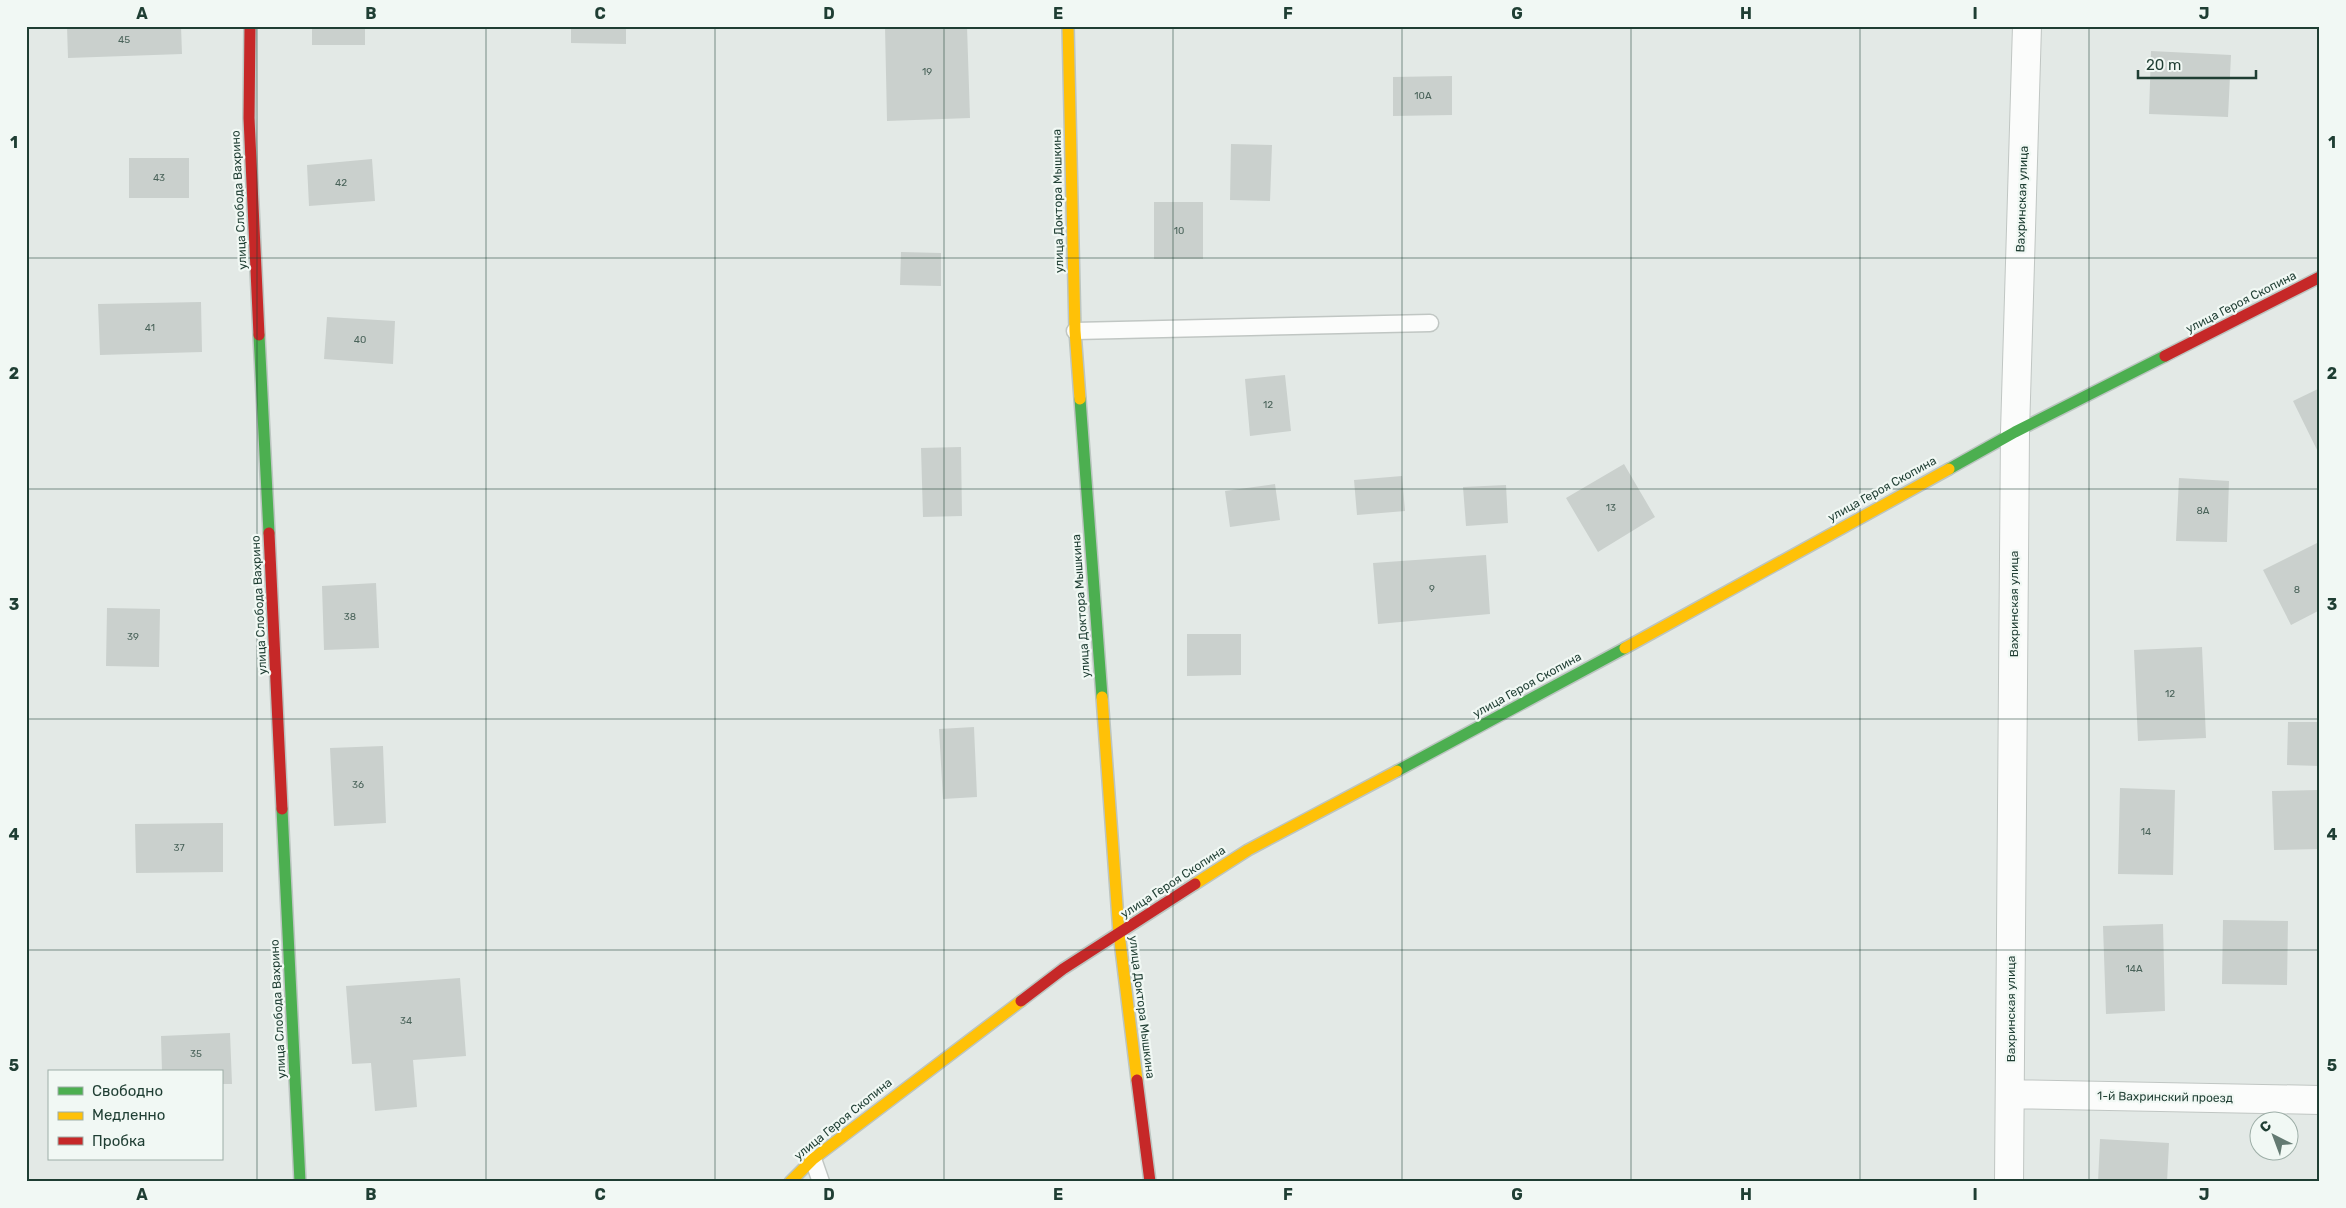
<svg xmlns="http://www.w3.org/2000/svg" width="2346" height="1208" viewBox="0 0 2346 1208" font-family="Rubik,sans-serif">
<style>
.building{fill:#cad0cd}
.lines{fill:none;stroke-linecap:round;stroke-linejoin:round}
.lane-casing{stroke:#c0c6c3;stroke-width:19}
.street-casing{stroke:#c0c6c3;stroke-width:30}
.fast-casing{stroke:#bcc5c1;stroke-width:14}
.slow-casing{stroke:#bcc5c1;stroke-width:14}
.jam-casing{stroke:#bcc5c1;stroke-width:14}
.lane{stroke:#fbfcfb;stroke-width:16}
.street{stroke:#fbfcfb;stroke-width:28}
.fast{stroke:#4caf50;stroke-width:11}
.slow{stroke:#ffc107;stroke-width:11}
.jam{stroke:#c62828;stroke-width:11}
.grid{fill:none;stroke:#1f3e33;stroke-width:1;stroke-opacity:0.55}
.labels{text-anchor:middle;dominant-baseline:central;stroke-width:4.5;stroke-linejoin:round;paint-order:stroke}
.number-label{font-size:10px;fill:#4a635a}
.street-label{font-size:12px;fill:#1f3e33;stroke:#f1f8f4}
.neatline{fill:none;stroke:#1f3e33;stroke-width:2}
.grid-label{font-size:16px;text-anchor:middle;font-weight:bold;fill:#1f3e33}
</style>
<rect width="100%" height="100%" fill="#e3e9e6"/>
<path class="building" d="M 67,26 L 181,26 L 182,54 L 68,58 Z
M 312,26 L 365,26 L 365,45 L 312,45 Z
M 571,26 L 626,26 L 626,44 L 571,43 Z
M 885,26 L 967,26 L 970,118 L 887,121 Z
M 2151,51 L 2231,55 L 2228,117 L 2149,114 Z
M 1452,76 L 1452,115 L 1393,116 L 1393,77 Z
M 1231,144 L 1272,145 L 1270,201 L 1230,200 Z
M 129,158 L 189,158 L 189,198 L 129,198 Z
M 372,159 L 375,201 L 309,206 L 307,165 Z
M 1154,202 L 1203,202 L 1203,259 L 1154,259 Z
M 901,252 L 941,253 L 941,286 L 900,285 Z
M 201,302 L 202,352 L 100,355 L 98,304 Z
M 327,317 L 395,321 L 393,364 L 324,359 Z
M 1285,375 L 1291,431 L 1250,436 L 1245,379 Z
M 2320,388 L 2320,456 L 2293,401 Z
M 961,447 L 962,516 L 923,517 L 921,448 Z
M 1624,464 L 1655,517 L 1598,552 L 1566,498 Z
M 1402,476 L 1405,511 L 1357,515 L 1354,480 Z
M 2179,478 L 2229,481 L 2227,542 L 2176,541 Z
M 1275,484 L 1280,520 L 1230,527 L 1225,491 Z
M 1506,485 L 1508,523 L 1466,526 L 1463,487 Z
M 2317,543 L 2320,549 L 2320,610 L 2291,625 L 2263,570 Z
M 1486,555 L 1490,614 L 1378,624 L 1373,563 Z
M 376,583 L 379,648 L 324,650 L 322,586 Z
M 107,608 L 160,609 L 159,667 L 106,666 Z
M 1187,634 L 1241,634 L 1241,675 L 1187,676 Z
M 2202,647 L 2206,738 L 2138,741 L 2134,650 Z
M 2288,722 L 2320,722 L 2320,766 L 2287,765 Z
M 974,727 L 977,797 L 943,799 L 939,729 Z
M 383,746 L 386,823 L 334,826 L 330,748 Z
M 2120,788 L 2175,790 L 2173,875 L 2118,874 Z
M 2318,790 L 2320,849 L 2274,850 L 2272,791 Z
M 223,823 L 223,872 L 136,873 L 135,824 Z
M 2223,920 L 2288,921 L 2287,985 L 2222,984 Z
M 2163,924 L 2165,1011 L 2106,1014 L 2103,926 Z
M 460,978 L 466,1056 L 413,1060 L 417,1107 L 375,1111 L 371,1063 L 352,1064 L 346,986 Z
M 230,1033 L 232,1084 L 221,1084 L 221,1072 L 162,1072 L 161,1036 Z
M 2100,1139 L 2169,1143 L 2167,1182 L 2098,1182 Z"/>
<g class="lines">
<defs>
<path id="lane" d="M 1075,331 L 1430,323
M 813,1159 L 821,1182"/>
<path id="street" d="M 2010,1094 L 2320,1100
M 2009,1182 L 2015,432 L 2027,26"/>
<path id="fast" d="M 259,335 L 269,533
M 1080,399 L 1102,697
M 1949,469 L 2015,432 L 2165,356
M 1397,771 L 1625,648
M 282,809 L 300,1182"/>
<path id="slow" d="M 1068,26 L 1075,331 L 1080,399
M 1625,648 L 1949,469
M 1102,697 L 1119,933 L 1137,1080
M 1195,884 L 1248,850 L 1397,771
M 790,1182 L 813,1159 L 1021,1001"/>
<path id="jam" d="M 250,26 L 249,118 L 259,335
M 2165,356 L 2320,277
M 269,533 L 282,809
M 1021,1001 L 1063,969 L 1195,884
M 1137,1080 L 1150,1182"/>
</defs>
<use href="#lane" class="lane-casing"/>
<use href="#street" class="street-casing"/>
<use href="#fast" class="fast-casing"/>
<use href="#slow" class="slow-casing"/>
<use href="#jam" class="jam-casing"/>
<use href="#lane" class="lane"/>
<use href="#street" class="street"/>
<use href="#fast" class="fast"/>
<use href="#slow" class="slow"/>
<use href="#jam" class="jam"/>
</g>
<path class="grid" d="M 257,26 L 257,1182M 486,26 L 486,1182M 715,26 L 715,1182M 944,26 L 944,1182M 1173,26 L 1173,1182M 1402,26 L 1402,1182M 1631,26 L 1631,1182M 1860,26 L 1860,1182M 2089,26 L 2089,1182M 26,258 L 2320,258M 26,489 L 2320,489M 26,719 L 2320,719M 26,950 L 2320,950"/>
<g class="labels">
<g class="number-label">
<text x="124" y="40">45</text>
<text x="927" y="72">19</text>
<text x="1423" y="96">10А</text>
<text x="159" y="178">43</text>
<text x="341" y="183">42</text>
<text x="1179" y="231">10</text>
<text x="150" y="328">41</text>
<text x="360" y="340">40</text>
<text x="1268" y="405">12</text>
<text x="1611" y="508">13</text>
<text x="2203" y="511">8А</text>
<text x="1432" y="589">9</text>
<text x="2297" y="590">8</text>
<text x="350" y="617">38</text>
<text x="133" y="637">39</text>
<text x="2170" y="694">12</text>
<text x="358" y="785">36</text>
<text x="2146" y="832">14</text>
<text x="179" y="848">37</text>
<text x="2134" y="969">14А</text>
<text x="406" y="1021">34</text>
<text x="196" y="1054">35</text>
</g>
<g class="street-label">
<text transform="translate(2022 199) rotate(-88)">Вахринская улица</text>
<text transform="translate(239 200) rotate(-93)">улица Слобода Вахрино</text>
<text transform="translate(1058 201) rotate(-91)">улица Доктора Мышкина</text>
<text transform="translate(2241 302) rotate(-27)">улица Героя Скопина</text>
<text transform="translate(1882 489) rotate(-29)">улица Героя Скопина</text>
<text transform="translate(2014 604) rotate(-90)">Вахринская улица</text>
<text transform="translate(259 605) rotate(-93)">улица Слобода Вахрино</text>
<text transform="translate(1081 606) rotate(-94)">улица Доктора Мышкина</text>
<text transform="translate(1527 685) rotate(-29)">улица Героя Скопина</text>
<text transform="translate(1173 882) rotate(-33)">улица Героя Скопина</text>
<text transform="translate(1142 1007) rotate(83)">улица Доктора Мышкина</text>
<text transform="translate(278 1009) rotate(-93)">улица Слобода Вахрино</text>
<text transform="translate(2011 1009) rotate(-90)">Вахринская улица</text>
<text transform="translate(2165 1097) rotate(1)">1-й Вахринский проезд</text>
<text transform="translate(843 1119) rotate(-39)">улица Героя Скопина</text>
</g>
</g>
<rect width="2346" height="1208" fill="none" stroke="#f1f8f4" stroke-width="55"/>
<rect x="48" y="1070" width="175" height="90" fill="#f1f8f4" stroke="#9daea7"/>
<rect x="58" y="1087" width="25" height="8" fill="#4caf50" stroke="#9daea7"/>
<text x="92" y="1096" font-size="15" fill="#1f3e33">Свободно</text>
<rect x="58" y="1112" width="25" height="8" fill="#ffc107" stroke="#9daea7"/>
<text x="92" y="1120" font-size="15" fill="#1f3e33">Медленно</text>
<rect x="58" y="1137" width="25" height="8" fill="#c62828" stroke="#9daea7"/>
<text x="92" y="1146" font-size="15" fill="#1f3e33">Пробка</text>
<g transform="translate(2274 1136) rotate(318)"><circle r="24" fill="#f1f8f4" stroke="#9daea7"/>
<path d="M0-4L9 19L0 12L-9 19Z" fill="#647a72"/>
<text y="-8" font-size="14" font-weight="bold" text-anchor="middle" fill="#1f3e33">С</text>
</g>
<path d="M2138 70v8h118v-8" fill="none" stroke="#1f3e33" stroke-width="2.5"/>
<text x="2146" y="70" font-size="15" fill="#1f3e33" stroke="#f1f8f4" stroke-width="4" paint-order="stroke">20 m</text>
<rect x="28" y="28" width="2290" height="1152" class="neatline"/>
<g class="grid-label">
<text x="142" y="19">A</text>
<text x="371" y="19">B</text>
<text x="600" y="19">C</text>
<text x="829" y="19">D</text>
<text x="1058" y="19">E</text>
<text x="1288" y="19">F</text>
<text x="1517" y="19">G</text>
<text x="1746" y="19">H</text>
<text x="1975" y="19">I</text>
<text x="2204" y="19">J</text>
<text x="14" y="148">1</text>
<text x="2332" y="148">1</text>
<text x="14" y="379">2</text>
<text x="2332" y="379">2</text>
<text x="14" y="610">3</text>
<text x="2332" y="610">3</text>
<text x="14" y="840">4</text>
<text x="2332" y="840">4</text>
<text x="14" y="1071">5</text>
<text x="2332" y="1071">5</text>
<text x="142" y="1200">A</text>
<text x="371" y="1200">B</text>
<text x="600" y="1200">C</text>
<text x="829" y="1200">D</text>
<text x="1058" y="1200">E</text>
<text x="1288" y="1200">F</text>
<text x="1517" y="1200">G</text>
<text x="1746" y="1200">H</text>
<text x="1975" y="1200">I</text>
<text x="2204" y="1200">J</text>
</g>
</svg>
